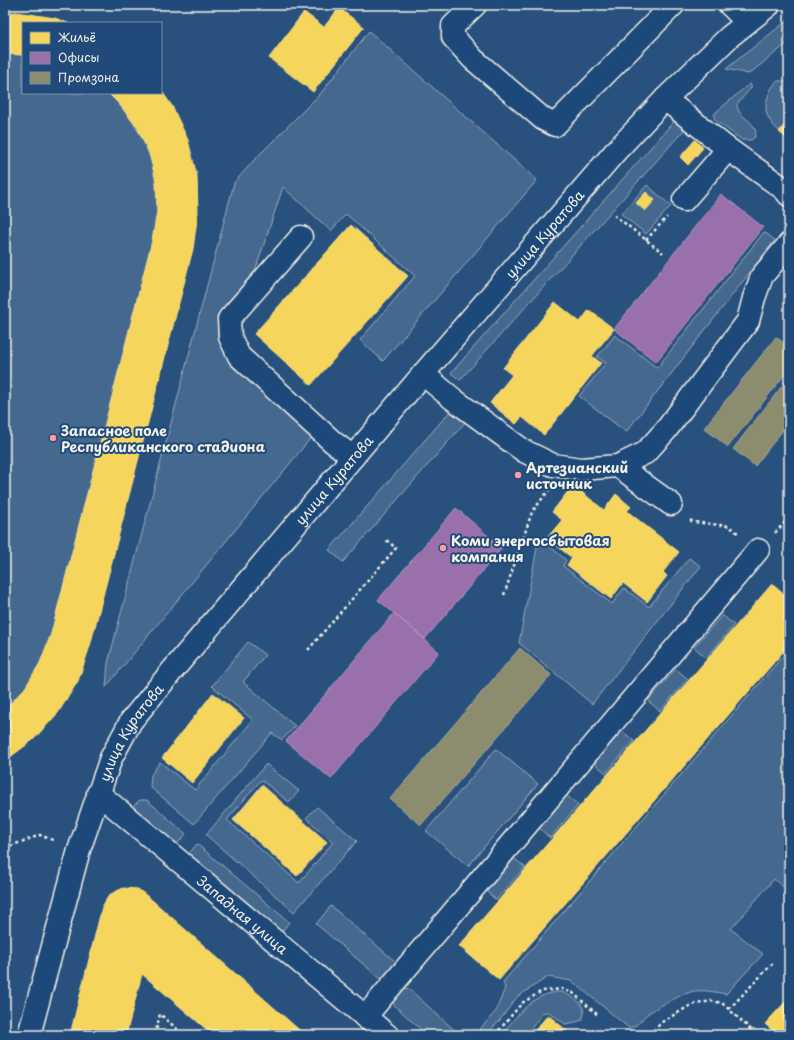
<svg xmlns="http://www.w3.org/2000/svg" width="794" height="1040" viewBox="0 0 794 1040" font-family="'Playpen Sans',sans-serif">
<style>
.green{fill:#45688e;stroke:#9cacbb}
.homes{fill:#f6d55c;stroke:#f5dd86}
.offices{fill:#9970ab;stroke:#b497bd}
.industry{fill:#8c8c6e;stroke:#abaa93}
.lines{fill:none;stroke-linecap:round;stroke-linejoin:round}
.minor-casing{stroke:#f4f1e8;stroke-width:25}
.path{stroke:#f4f1e8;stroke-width:2.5;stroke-dasharray:3 3;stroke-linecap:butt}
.minor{stroke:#1f4a7a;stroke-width:22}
.poi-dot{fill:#ff9aa2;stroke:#1f4a7a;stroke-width:1.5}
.labels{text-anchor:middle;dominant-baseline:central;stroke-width:4;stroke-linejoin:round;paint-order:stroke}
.street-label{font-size:14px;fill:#f4f1e8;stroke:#1f4a7a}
.poi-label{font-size:14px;font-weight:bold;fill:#f4f1e8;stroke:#1f4a7a;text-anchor:start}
</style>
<rect width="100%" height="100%" fill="#28517e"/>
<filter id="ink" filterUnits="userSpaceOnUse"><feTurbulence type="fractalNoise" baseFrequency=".025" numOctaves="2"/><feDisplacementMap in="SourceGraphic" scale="8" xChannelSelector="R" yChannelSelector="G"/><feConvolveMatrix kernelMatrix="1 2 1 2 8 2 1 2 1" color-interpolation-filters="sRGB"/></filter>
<g filter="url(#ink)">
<path class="green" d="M 789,19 L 789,42 L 749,74 L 726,69 Z
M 369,31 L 537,180 L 383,361 L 360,340 L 415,276 L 346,214 L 331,231 L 283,187 L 252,280 L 222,316 L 219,337 L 231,365 L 315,433 L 106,687 L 108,663 L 234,183 L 254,160 L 321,93 Z
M 5,54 L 23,55 L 23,93 L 108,93 C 140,123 160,166 157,211 C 156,221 154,231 152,241 L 51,634 L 40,663 L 25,688 L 5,709 Z
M 778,81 L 787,81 L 789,83 L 789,119 L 779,131 C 773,126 767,118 766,110 C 765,101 771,85 778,81 Z
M 749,84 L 751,85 L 751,88 L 737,104 C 737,119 760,121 755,137 L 751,140 L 742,140 L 715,120 L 714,117 L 715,113 Z
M 676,119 L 686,128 L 460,380 L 451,373 Z
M 647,185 L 671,206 L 646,234 L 621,214 Z
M 764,232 L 775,240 L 626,432 L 579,396 L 606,363 L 597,357 L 615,335 L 657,368 Z
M 453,408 L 468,419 L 343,562 L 329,550 Z
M 539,537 L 566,560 L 563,566 L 612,604 L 624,588 L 649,607 L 689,558 L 701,566 L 592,704 L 519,643 Z
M 722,615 L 734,625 L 706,658 L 694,647 Z
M 248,642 L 265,655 L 243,682 L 295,726 L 282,740 L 272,733 L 194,824 L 150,787 L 151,775 L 160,762 L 195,790 L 253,720 L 212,686 Z
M 789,649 L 789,892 L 774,879 L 731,929 L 763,954 L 726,994 C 716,992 705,990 695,991 C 685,992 660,1006 650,1012 C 641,1018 641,1025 629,1028 L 572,981 L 548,977 L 517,997 L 500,1020 L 486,1035 L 475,1035 L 496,1011 L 505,988 L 503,982 Z
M 676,669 L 688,679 L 660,711 L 648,701 Z
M 622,731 L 634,741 L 606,773 L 594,763 Z
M 496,749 L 538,784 L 468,866 L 426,831 Z
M 266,764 L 299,791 L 289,802 L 261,780 L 227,820 L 299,883 L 333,842 L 306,818 L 317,807 L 357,841 L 294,912 L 206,835 Z
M 566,795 L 578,805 L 550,838 L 538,827 Z
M 140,800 L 147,800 L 186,834 L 176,845 L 131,808 Z
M 197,844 L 289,922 L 280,934 L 187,856 Z
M 512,857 L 525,867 L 496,900 L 484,889 Z
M 331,906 L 397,963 L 382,980 L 316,924 Z
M 405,988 L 409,989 L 460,1035 L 427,1035 L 394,1005 L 393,999 L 397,992 Z
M 562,992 C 574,998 589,1004 582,1020 L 576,1022 L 565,1024 L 549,1012 L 544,1012 L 526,1035 L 501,1035 C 514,1020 527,1000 547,994 C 552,992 557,992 562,992 Z"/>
<path class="homes" d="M 339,8 L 364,27 L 313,92 L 269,58 L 304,12 L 324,27 Z
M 16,12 L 55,18 L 68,23 L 23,23 L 23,55 L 5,54 L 5,13 Z
M 161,90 L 172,106 L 188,140 L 197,176 L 198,212 L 193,249 L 90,646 L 78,681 L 58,713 L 33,740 L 5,761 L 5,709 L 25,688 L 40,663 L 51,634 L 152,241 L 157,211 L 156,181 L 149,153 L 137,127 L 119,104 L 108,93 L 161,93 Z
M 789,120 L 789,140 L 779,132 Z
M 695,140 L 703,148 L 688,165 L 680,157 Z
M 646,192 L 655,200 L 645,211 L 636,203 Z
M 351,225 L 408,276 L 311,385 L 254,334 Z
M 555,302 L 580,322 L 589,310 L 614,329 L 592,356 L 601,363 L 544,435 L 522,417 L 516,424 L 490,403 L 512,375 L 503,368 Z
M 573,485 L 604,510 L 616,494 L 631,507 L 627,511 L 679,552 L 663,572 L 667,576 L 647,602 L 623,583 L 611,599 L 567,565 L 572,558 L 547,538 L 562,520 L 552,512 Z
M 772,584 L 789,599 L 789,645 L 499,980 L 459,946 Z
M 213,693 L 244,718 L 192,783 L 162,758 Z
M 262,785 L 327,842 L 297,876 L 233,820 Z
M 123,888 L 138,889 L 152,900 L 305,1035 L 213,1035 L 142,974 L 126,1035 L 70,1035 L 102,907 L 109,895 Z
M 789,998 L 789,1035 L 778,1035 L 765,1024 Z
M 548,1015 L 572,1035 L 531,1035 Z"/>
<path class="offices" d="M 721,194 L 763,227 L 656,362 L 614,329 Z
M 456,508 L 502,548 L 425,639 L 378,600 Z
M 394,613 L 439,652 L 331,779 L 286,741 Z"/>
<path class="industry" d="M 776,337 L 789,347 L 789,369 L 728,447 L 704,428 Z
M 789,377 L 789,422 L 755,466 L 733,449 Z
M 520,648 L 551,675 L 421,825 L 390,799 Z"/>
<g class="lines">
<defs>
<g id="minor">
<path d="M 475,5 L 453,26 L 453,37 L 473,59 L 543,119 L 555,125 L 673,5"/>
<path d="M 730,5 L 747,22"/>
<path d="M 665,99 L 728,149 L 784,189 L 789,195"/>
<path d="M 684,200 L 728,149"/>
<path d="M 301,237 L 229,319 L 230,337 L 239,356 L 333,442 L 353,457"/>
<path d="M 423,374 L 453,399 L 524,451 L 553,465 L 581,469 L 618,466 L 645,453 L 666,430 L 748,321 L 754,298 L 762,276 L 789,244"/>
<path d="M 618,466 L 671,504"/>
<path id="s1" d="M 98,793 L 387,1035"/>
<path d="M 365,1017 L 758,550"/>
<path id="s2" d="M 29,1035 L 79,850 L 111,758 L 131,721 L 172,671 L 423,374 L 615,152 L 665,99 L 729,37 L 769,5"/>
</g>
</defs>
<use href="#minor" class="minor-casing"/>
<path class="path" d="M 614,215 L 663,253
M 646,240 L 667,217
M 690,520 L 693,522 L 729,526 L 739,534
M 775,533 L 785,522
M 504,595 L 532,512 L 549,490
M 308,650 L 396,548 L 385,539
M 5,848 L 40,835 L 55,841
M 729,1009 L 774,962
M 155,1035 L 160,1014 L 184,1035
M 495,1035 L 522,1003 L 542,991 L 562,989 L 573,993 L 599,1016
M 649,1035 L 662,1022 L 691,1005 L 711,1001 L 722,1003 L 757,1035"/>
<use href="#minor" class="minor"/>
</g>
</g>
<g class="poi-dot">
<circle cx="53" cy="438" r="4"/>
<circle cx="518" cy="475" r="4"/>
<circle cx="443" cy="548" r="4"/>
</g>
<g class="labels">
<g class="street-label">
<text stroke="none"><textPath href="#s2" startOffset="970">улица Куратова</textPath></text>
<text stroke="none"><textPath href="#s2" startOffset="646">улица Куратова</textPath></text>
<text stroke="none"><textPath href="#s2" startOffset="321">улица Куратова</textPath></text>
<text stroke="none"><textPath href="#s1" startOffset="189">Западная улица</textPath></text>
</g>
<g class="poi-label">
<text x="61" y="430">Запасное поле<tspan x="61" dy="16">Республиканского стадиона</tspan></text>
<text x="526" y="467">Артезианский<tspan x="526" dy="16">источник</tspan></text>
<text x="451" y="540">Коми энергосбытовая<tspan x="451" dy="16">компания</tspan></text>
</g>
</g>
<rect width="794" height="1040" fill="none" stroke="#1f4a7a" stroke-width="20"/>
<rect x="10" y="10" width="774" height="1020" fill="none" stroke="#f4f1e8" stroke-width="1.5" filter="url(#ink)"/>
<rect x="22" y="22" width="140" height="72" fill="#1f4a7a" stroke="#748da6"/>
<rect x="30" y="32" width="20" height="12" fill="#f6d55c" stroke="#748da6"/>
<text x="58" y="42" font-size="12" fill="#f4f1e8">Жильё</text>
<rect x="30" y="52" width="20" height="12" fill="#9970ab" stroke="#748da6"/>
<text x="58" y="62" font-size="12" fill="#f4f1e8">Офисы</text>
<rect x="30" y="72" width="20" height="12" fill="#8c8c6e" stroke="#748da6"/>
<text x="58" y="82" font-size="12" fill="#f4f1e8">Промзона</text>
</svg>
